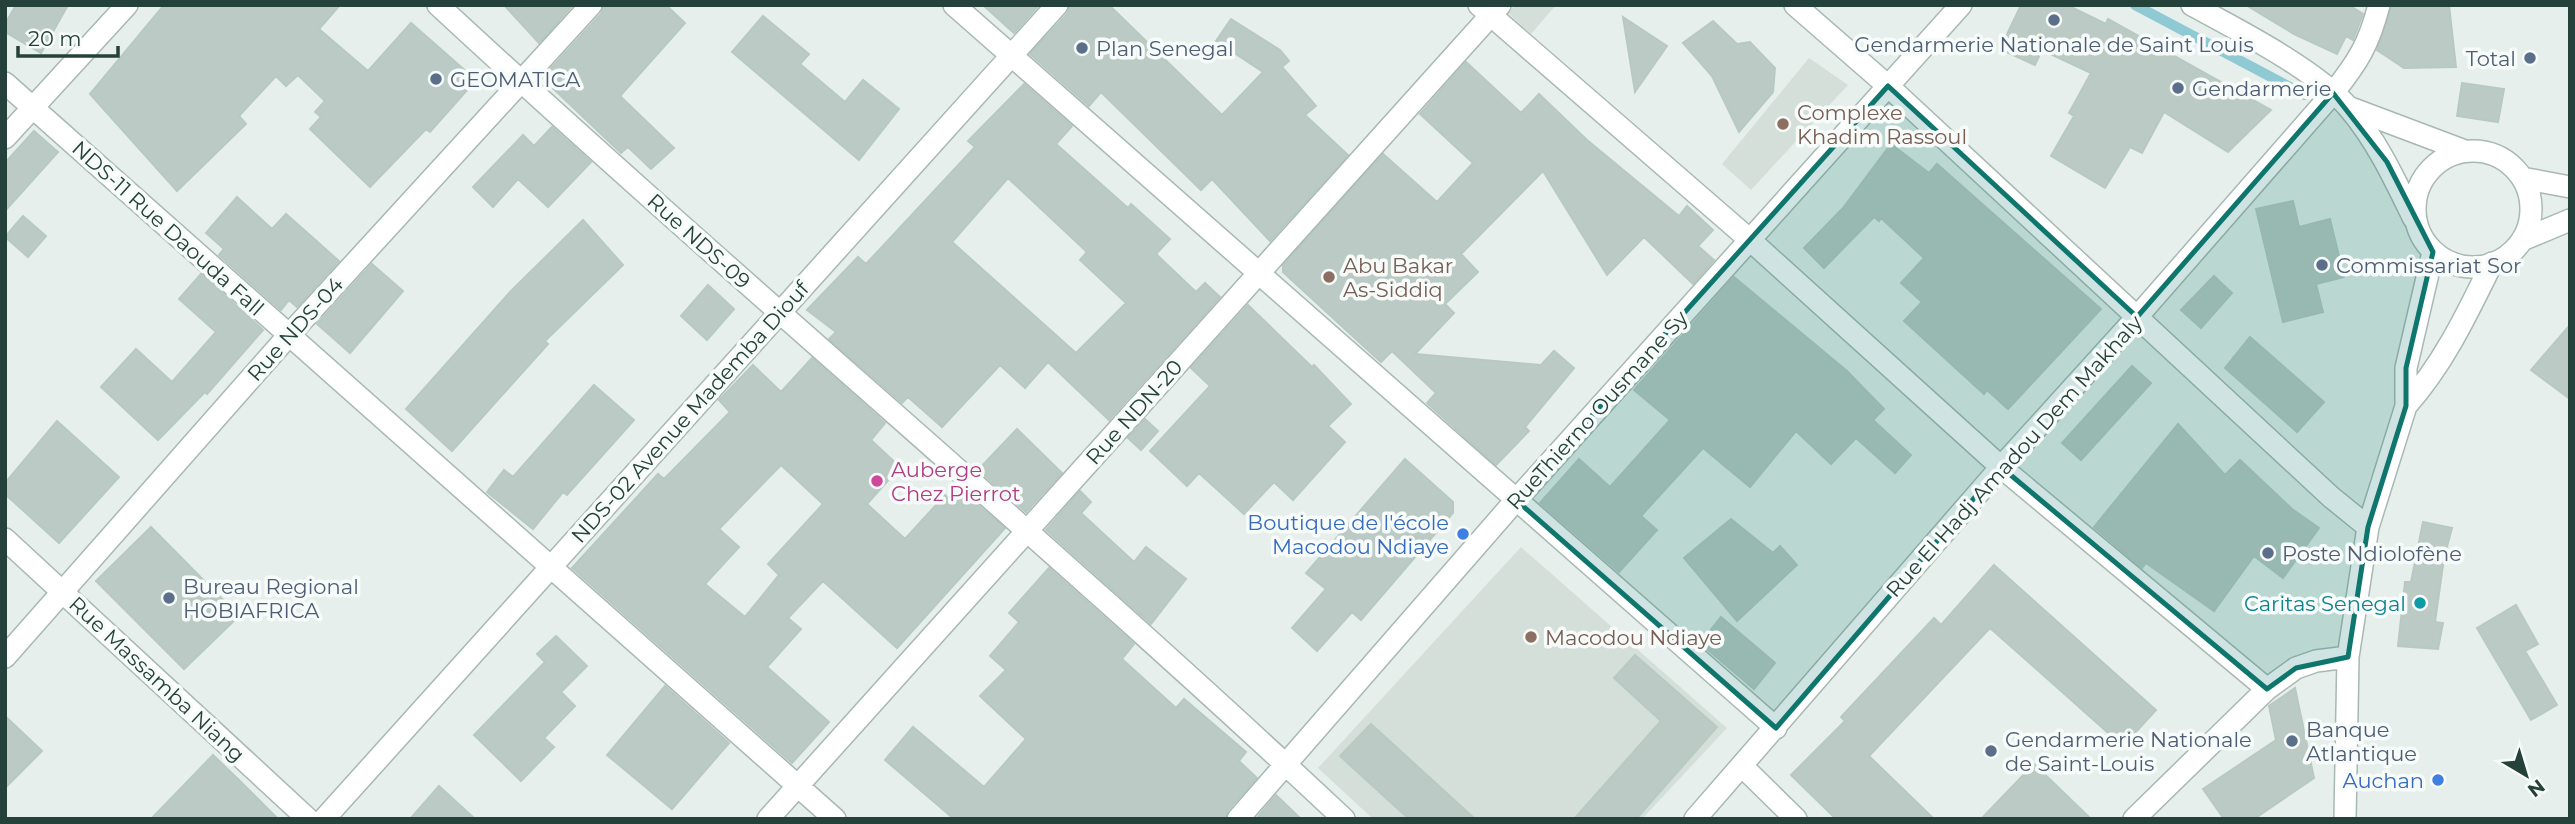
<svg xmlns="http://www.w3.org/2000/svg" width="2575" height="824" viewBox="0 0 2575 824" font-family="Montserrat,sans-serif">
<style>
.built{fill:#d4dfda}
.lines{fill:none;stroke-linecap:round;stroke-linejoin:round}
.stream{stroke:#8ec9d4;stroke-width:10}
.building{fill:#bbcac4;stroke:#b8c9c2;stroke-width:2;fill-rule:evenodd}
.minor-casing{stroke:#a8b8b2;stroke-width:24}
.minor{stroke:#fff;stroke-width:21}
.marked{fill:#0f766e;fill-opacity:0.2;stroke:#0f766e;stroke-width:5;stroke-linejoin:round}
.service-dot{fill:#5c6f8a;stroke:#f7fbf9;stroke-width:2.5}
.education-dot{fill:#8d6e63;stroke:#f7fbf9;stroke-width:2.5}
.hotel-dot{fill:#d1479c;stroke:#f7fbf9;stroke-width:2.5}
.shop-dot{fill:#3f7fe0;stroke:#f7fbf9;stroke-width:2.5}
.culture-dot{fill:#0f9aa8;stroke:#f7fbf9;stroke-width:2.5}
.labels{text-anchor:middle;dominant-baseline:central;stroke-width:7;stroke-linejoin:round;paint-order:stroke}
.service-label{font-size:21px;fill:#4e5e75;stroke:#f7fbf9;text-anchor:start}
.education-label{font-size:21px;fill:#785e54;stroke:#f7fbf9;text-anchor:start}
.street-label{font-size:21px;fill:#24423a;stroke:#f7fbf9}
.hotel-label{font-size:21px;fill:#b23c85;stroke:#f7fbf9;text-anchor:start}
.shop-label{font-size:21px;fill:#366cbe;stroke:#f7fbf9;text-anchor:end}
.culture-label{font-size:21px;fill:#0d838f;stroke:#f7fbf9;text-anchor:end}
</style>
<rect width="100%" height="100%" fill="#e6efeb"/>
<path class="built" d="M 1515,5 L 1556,5 L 1531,34 L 1508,13 Z
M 1809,58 L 1848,85 L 1751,190 L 1722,164 Z
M 1521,547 L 1727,728 L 1642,819 L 1373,819 L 1318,768 Z"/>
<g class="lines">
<path class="stream" d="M 2135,5 L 2305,95"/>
</g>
<path class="building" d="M 16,5 L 68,5 L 41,53 L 5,32 L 5,24 Z
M 164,5 L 340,5 L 319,29 L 368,71 L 411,23 L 476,80 L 430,132 L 426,129 L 370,187 L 310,129 L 321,117 L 315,112 L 325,101 L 298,75 L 286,86 L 276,76 L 239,116 L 246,124 L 177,191 L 90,94 Z
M 504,5 L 573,5 L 539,43 Z
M 604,5 L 666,5 L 685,23 L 620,96 L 674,148 L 651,169 L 628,147 L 621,153 L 542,78 L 601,14 Z
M 983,5 L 1039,5 L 1014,33 Z
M 1070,5 L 1109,5 L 1222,115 L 1263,72 L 1216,41 L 1231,19 L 1280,50 L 1289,61 L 1282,67 L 1316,106 L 1305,115 L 1348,155 L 1270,241 L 1212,179 L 1201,190 L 1101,92 L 1089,106 L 1030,54 L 1067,14 Z
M 2021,5 L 2067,5 L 2106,24 L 2108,19 L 2271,110 L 2228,152 L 2164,112 L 2142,153 L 2130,147 L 2105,188 L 2051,156 L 2074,116 L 2069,113 L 2091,73 L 2042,50 L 2035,65 L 2000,49 Z
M 2246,5 L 2349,5 L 2363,14 L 2353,40 L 2346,36 L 2337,54 L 2294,34 Z
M 2392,5 L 2449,5 L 2456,67 L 2404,68 L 2377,50 Z
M 763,16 L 809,54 L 800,64 L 845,102 L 863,80 L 899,109 L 859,160 L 732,52 Z
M 1623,17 L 1667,46 L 1635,92 Z
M 1713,21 L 1737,44 L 1750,42 L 1775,68 L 1773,92 L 1739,132 L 1712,76 L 1683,43 Z
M 1466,62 L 1521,113 L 1539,94 L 1587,140 L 1679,216 L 1687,206 L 1713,230 L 1698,246 L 1714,260 L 1693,284 L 1644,237 L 1607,275 L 1543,171 L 1461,254 L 1478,272 L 1445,304 L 1454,313 L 1415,354 L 1541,365 L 1554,351 L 1574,368 L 1525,427 L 1529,431 L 1496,465 L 1427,403 L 1436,393 L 1392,351 L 1381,362 L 1283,272 L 1283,265 L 1383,154 L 1437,202 L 1473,163 L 1420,114 Z
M 2462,83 L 2504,89 L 2498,122 L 2457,116 Z
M 1024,84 L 1072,126 L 1056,144 L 1128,208 L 1131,204 L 1170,239 L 1156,254 L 1196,292 L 1205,283 L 1220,297 L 1109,420 L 1048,362 L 1025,388 L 1000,365 L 942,427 L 908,397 L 902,403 L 829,339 L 836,332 L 807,310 L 858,257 L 866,264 L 975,147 L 968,141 ZM 1008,178 L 1087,252 L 1080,260 L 1126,303 L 1076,353 L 952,242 Z
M 552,127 L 591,162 L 548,207 L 518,179 L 493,207 L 473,187 L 523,135 L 534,146 Z
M 34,131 L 58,152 L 5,211 L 5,163 Z
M 1891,144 L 1929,173 L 1937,164 L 2101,309 L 2008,409 L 1987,390 L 1984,394 L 1904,321 L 1922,302 L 1901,283 L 1924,258 L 1881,218 L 1879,221 L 1874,217 L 1824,268 L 1804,248 L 1843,208 Z
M 237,197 L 272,229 L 286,214 L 339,261 L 297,307 L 289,300 L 281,310 L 219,255 L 224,249 L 206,233 Z
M 2293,201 L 2299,227 L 2330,219 L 2344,277 L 2316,284 L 2323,312 L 2283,322 L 2256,209 Z
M 23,216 L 46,236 L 28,257 L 5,237 Z
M 583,220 L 623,265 L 545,341 L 548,344 L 452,451 L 406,409 L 511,291 Z
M 372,264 L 403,291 L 350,353 L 317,324 Z
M 201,274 L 263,330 L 207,394 L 205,392 L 158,440 L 101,387 L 136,349 L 172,382 L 216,332 L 179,299 Z
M 2214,276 L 2232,293 L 2201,328 L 2181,310 Z
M 1734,277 L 1847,371 L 1884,409 L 1873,420 L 1911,455 L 1895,473 L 1856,438 L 1831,464 L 1796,431 L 1750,487 L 1703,448 L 1641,516 L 1657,530 L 1619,572 L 1540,503 L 1579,459 L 1610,487 L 1670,420 L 1634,390 Z
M 708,285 L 734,309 L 707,340 L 681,316 Z
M 1248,305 L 1312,367 L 1314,365 L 1351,404 L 1328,426 L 1345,442 L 1293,500 L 1274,482 L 1244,514 L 1199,473 L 1187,486 L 1150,451 L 1210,386 L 1191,368 Z
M 2570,325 L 2570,399 L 2531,370 Z
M 2250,337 L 2324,402 L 2297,432 L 2225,368 Z
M 812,358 L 885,423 L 871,440 L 900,467 L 867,504 L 905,539 L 945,495 L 949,499 L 959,489 L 1005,528 L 897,648 L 823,581 L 788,618 L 801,629 L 767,667 L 829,722 L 792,763 L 572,568 L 658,474 L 664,479 L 730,412 L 719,400 L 753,365 L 781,392 ZM 781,465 L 823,504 L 768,564 L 779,575 L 745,617 L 705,584 L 739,547 L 719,529 Z
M 2132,366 L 2151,383 L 2081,460 L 2062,443 Z
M 594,385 L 634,420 L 567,495 L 563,492 L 533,529 L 487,492 L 504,470 L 513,477 Z
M 1145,419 L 1158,431 L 1141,450 L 1128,438 Z
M 57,421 L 119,477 L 59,543 L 5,494 L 5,483 Z
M 2178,424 L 2225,475 L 2240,460 L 2292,509 L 2319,528 L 2283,578 L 2254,556 L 2214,611 L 2146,563 L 2142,568 L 2094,527 Z
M 1017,429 L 1062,473 L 1026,512 L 978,470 Z
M 1405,459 L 1453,502 L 1453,513 L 1361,620 L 1352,612 L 1317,651 L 1292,628 L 1326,589 L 1306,573 Z
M 1080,491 L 1091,502 L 1081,513 L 1134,562 L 1146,547 L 1186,579 L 1151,624 L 1046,530 Z
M 1731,519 L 1773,553 L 1780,546 L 1797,565 L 1737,621 L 1684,558 Z
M 2423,522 L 2452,528 L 2444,558 L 2435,622 L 2443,623 L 2438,649 L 2398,646 L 2405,582 L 2411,582 Z
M 151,527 L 239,616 L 184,669 L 96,581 Z
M 1994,565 L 2156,710 L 2123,746 L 1990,628 L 1869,756 L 1934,819 L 1836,819 L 1791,775 L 1845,721 L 1841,717 L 1934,618 L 1941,625 Z
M 1049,568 L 1134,644 L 1122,659 L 1176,708 L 1184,699 L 1246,752 L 1239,761 L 1257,778 L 1228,810 L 1225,819 L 954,819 L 885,760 L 913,727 L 984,787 L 1026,739 L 980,696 L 1006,670 L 990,656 L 1019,622 L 1009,613 Z
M 2516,605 L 2538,644 L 2525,651 L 2557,705 L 2531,720 L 2477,628 Z
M 1721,617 L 1775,663 L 1754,689 L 1700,643 Z
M 556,636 L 587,666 L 561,692 L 575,706 L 544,738 L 554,747 L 521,781 L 474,735 L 545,662 L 537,654 Z
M 1635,655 L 1717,727 L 1636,819 L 1574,819 L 1661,721 L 1614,678 Z
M 665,686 L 729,743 L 672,809 L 607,755 Z
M 2295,688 L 2314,778 L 2254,819 L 2224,819 L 2203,789 L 2276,740 L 2269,706 Z
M 5,716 L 42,751 L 5,788 Z
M 1371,724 L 1475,819 L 1409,819 L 1340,756 Z
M 213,755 L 241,782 L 278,819 L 151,819 Z
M 2034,764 L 2091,819 L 1981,819 Z
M 439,786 L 475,819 L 410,819 Z
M 1276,795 L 1301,819 L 1256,819 Z"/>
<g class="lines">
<defs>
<path id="minor" d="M 438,5 C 736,281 1048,541 1344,819
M 954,5 L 1776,728
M 1479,5 L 1750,240 L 2001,467 L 2267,689
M 1795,5 L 1888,86 L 2331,497 L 2368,527
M 2192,5 C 2238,30 2315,69 2349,108 C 2377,141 2395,180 2414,219
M 5,83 L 835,819
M 2348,107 L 2465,151
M 5,138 L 127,5
M2415 209a58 58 0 1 1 116 0a58 58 0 1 1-116 0Z
M 2522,178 L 2570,187
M 2522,240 L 2570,220
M 2406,406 C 2444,363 2467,314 2492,263
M 5,539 L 308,819
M 5,657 L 289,335 L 591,5
M 1743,767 L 1796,819
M 324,819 L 1057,5
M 768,819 L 1500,5
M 1238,819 L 1516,500 L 1961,5
M 1695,819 L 2001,467 L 2137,317 L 2333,93 C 2358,62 2369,44 2379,5
M 2134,819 L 2267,689 L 2296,668 L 2316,661 L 2348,657
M 2345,819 L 2348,657 L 2368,527 L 2406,406 L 2406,368 L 2433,252"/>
</defs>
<use href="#minor" class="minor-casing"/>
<use href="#minor" class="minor"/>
</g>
<path class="marked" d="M 1888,86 L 2137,317 L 2333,93 L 2387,162 L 2433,252 L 2406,368 L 2406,406 L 2368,527 L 2348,657 L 2296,668 L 2267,689 L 2001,467 L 1776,728 L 1516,500 Z"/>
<g class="service-dot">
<circle cx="2054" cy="20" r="7"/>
<circle cx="1082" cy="48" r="7"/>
<circle cx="2530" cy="58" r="7"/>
<circle cx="436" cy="79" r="7"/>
<circle cx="2178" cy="88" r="7"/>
<circle cx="2322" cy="265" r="7"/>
<circle cx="2268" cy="553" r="7"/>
<circle cx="169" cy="598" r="7"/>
<circle cx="2292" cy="741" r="7"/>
<circle cx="1991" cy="751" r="7"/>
</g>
<g class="education-dot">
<circle cx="1783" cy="124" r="7"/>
<circle cx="1329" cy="277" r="7"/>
<circle cx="1531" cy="637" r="7"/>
</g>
<circle class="hotel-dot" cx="877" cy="481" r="7"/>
<g class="shop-dot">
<circle cx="1463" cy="534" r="7"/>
<circle cx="2438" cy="780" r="7"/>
</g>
<circle class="culture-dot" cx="2420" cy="603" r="7"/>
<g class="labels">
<g class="service-label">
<text x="2054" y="44" text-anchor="middle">Gendarmerie Nationale de Saint Louis</text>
<text x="1096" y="48">Plan Senegal</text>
<text x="2516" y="58" text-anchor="end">Total</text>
<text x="450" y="79">GEOMATICA</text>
<text x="2192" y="88">Gendarmerie</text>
<text x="2336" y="265">Commissariat Sor</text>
<text x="2282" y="553">Poste Ndiolofène</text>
<text x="183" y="586">Bureau Regional<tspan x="183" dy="24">HOBIAFRICA</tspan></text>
<text x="2306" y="729">Banque<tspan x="2306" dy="24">Atlantique</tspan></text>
<text x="2005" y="739">Gendarmerie Nationale<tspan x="2005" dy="24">de Saint-Louis</tspan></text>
</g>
<g class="education-label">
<text x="1797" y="112">Complexe<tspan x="1797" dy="24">Khadim Rassoul</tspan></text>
<text x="1343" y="265">Abu Bakar<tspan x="1343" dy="24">As-Siddiq</tspan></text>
<text x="1545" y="637">Macodou Ndiaye</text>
</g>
<g class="street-label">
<text transform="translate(168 228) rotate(42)">NDS-11 Rue Daouda Fall</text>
<text transform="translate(699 241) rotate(42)">Rue NDS-09</text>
<text transform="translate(295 329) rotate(-48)">Rue NDS-04</text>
<text transform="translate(1597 410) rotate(-48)">RueThierno Ousmane Sy</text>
<text transform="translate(690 412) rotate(-48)">NDS-02 Avenue Mademba Diouf</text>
<text transform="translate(1134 412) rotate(-48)">Rue NDN-20</text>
<text transform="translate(2014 456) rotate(-48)">Rue El Hadj Amadou Dem Makhaly</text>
<text transform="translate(157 679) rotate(43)">Rue Massamba Niang</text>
</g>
<g class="hotel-label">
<text x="891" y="469">Auberge<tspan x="891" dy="24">Chez Pierrot</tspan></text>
</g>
<g class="shop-label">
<text x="1449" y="522">Boutique de l'école<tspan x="1449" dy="24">Macodou Ndiaye</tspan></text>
<text x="2424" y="780">Auchan</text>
</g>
<g class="culture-label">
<text x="2406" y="603">Caritas Senegal</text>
</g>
</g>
<rect width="2575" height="824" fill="none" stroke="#24423a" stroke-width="14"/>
<g transform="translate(2526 775) rotate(142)" stroke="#f7fbf9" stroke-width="5" paint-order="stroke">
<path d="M0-5L12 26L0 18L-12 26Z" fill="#24423a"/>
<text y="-10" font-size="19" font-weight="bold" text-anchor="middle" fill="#24423a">N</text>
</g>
<path d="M18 46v10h100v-10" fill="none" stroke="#24423a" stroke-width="3.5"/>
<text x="28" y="46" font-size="21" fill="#24423a" stroke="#f7fbf9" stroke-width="5" paint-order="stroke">20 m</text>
</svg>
